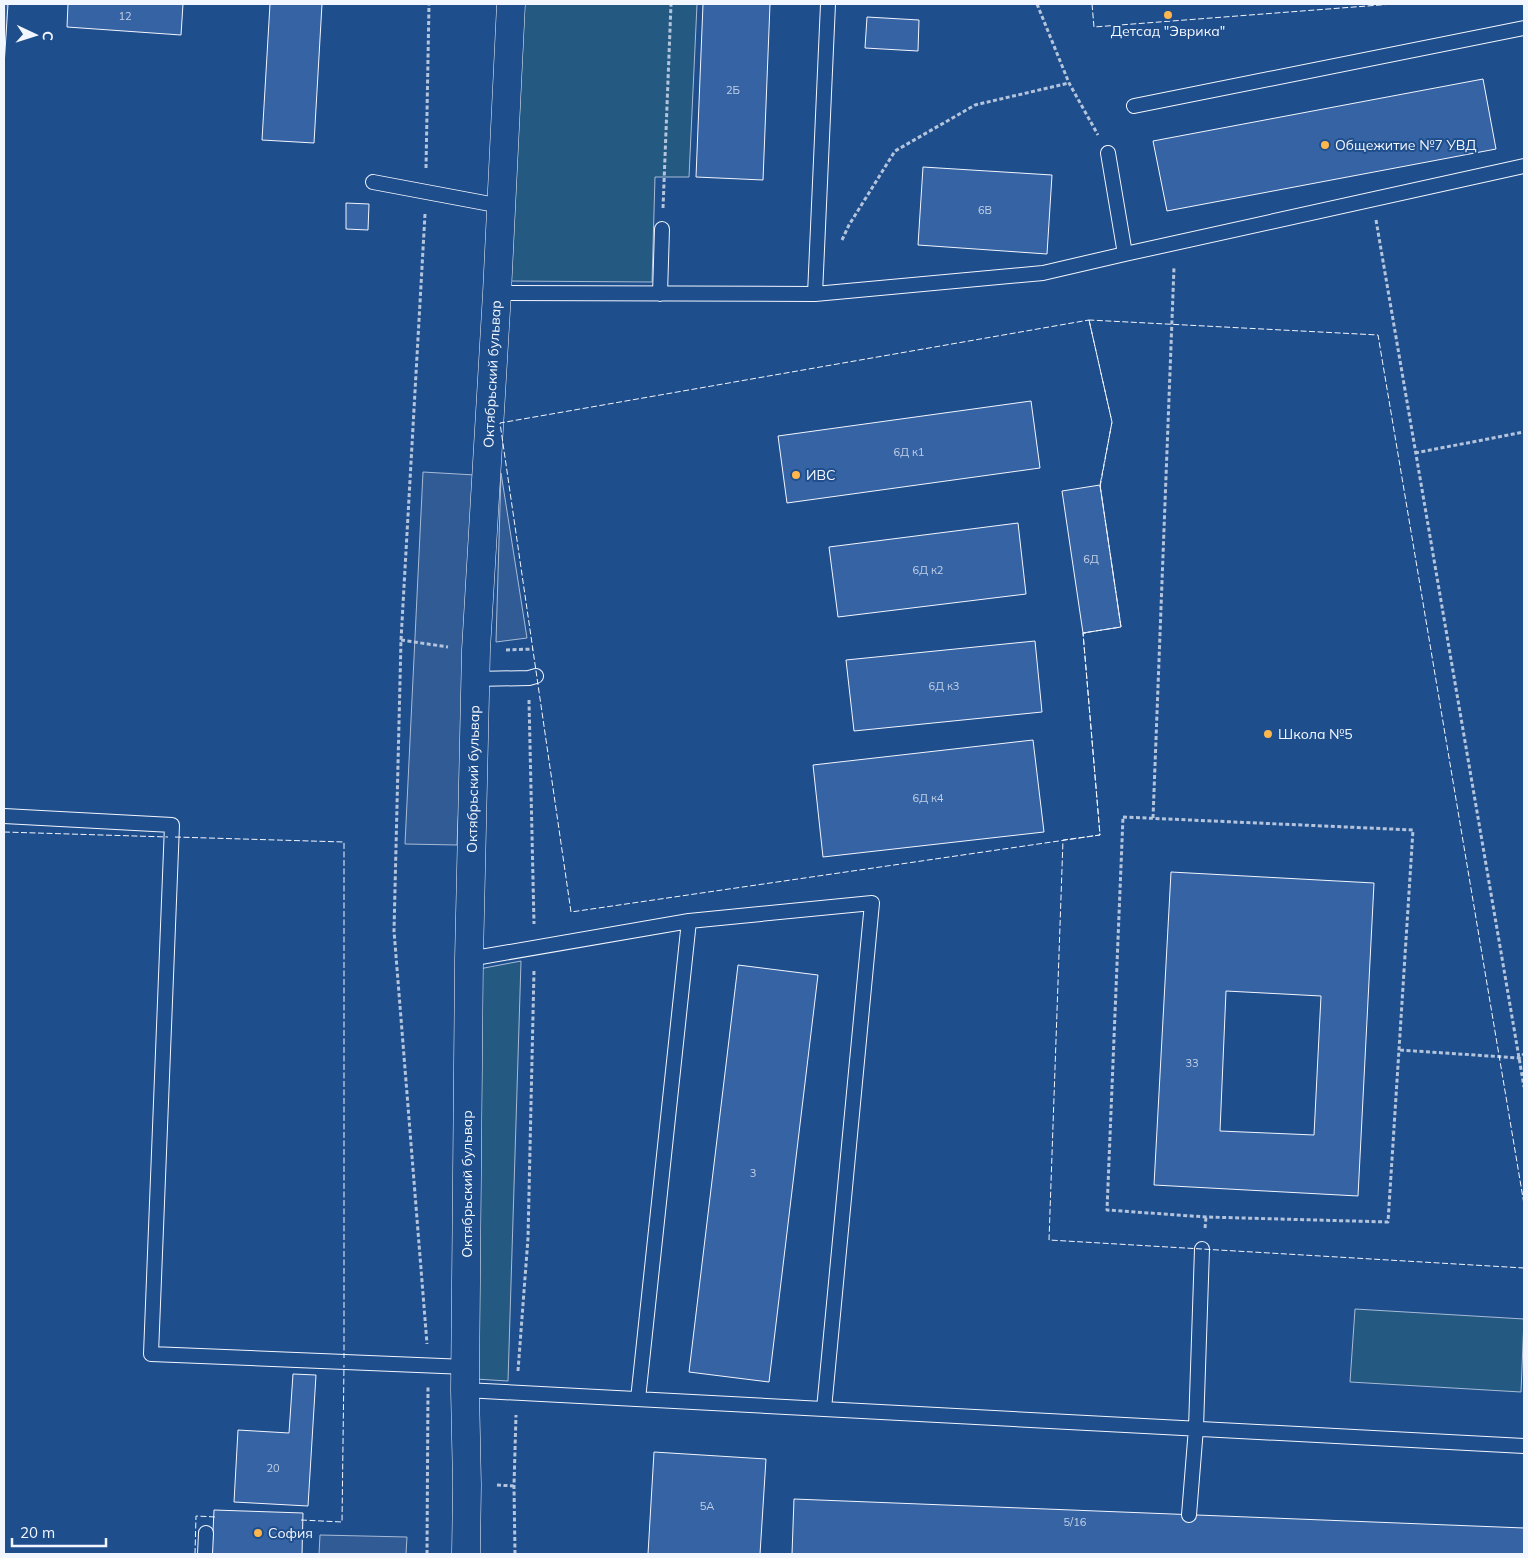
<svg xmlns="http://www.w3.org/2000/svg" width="1528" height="1558" viewBox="0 0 1528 1558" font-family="Mulish,sans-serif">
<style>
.grass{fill:#245a82;stroke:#a8bbd7}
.parking{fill:#305b95;stroke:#a8bbd7}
.building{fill:#3563a3;stroke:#f2f6ff;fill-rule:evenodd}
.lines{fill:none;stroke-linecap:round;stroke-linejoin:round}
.service-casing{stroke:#f2f6ff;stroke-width:16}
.minor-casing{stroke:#f2f6ff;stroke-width:29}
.path{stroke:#b3c4dc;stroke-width:3;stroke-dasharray:4 2.5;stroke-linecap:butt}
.service{stroke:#1f4e8c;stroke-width:14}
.minor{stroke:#1f4e8c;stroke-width:28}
.fence{stroke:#f2f6ff;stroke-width:1;stroke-dasharray:6 2.5;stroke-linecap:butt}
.poi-dot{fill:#ffb74d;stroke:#1f4e8c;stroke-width:2}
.labels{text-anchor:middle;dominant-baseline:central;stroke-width:4;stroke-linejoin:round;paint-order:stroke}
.number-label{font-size:11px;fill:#c3d1e8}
.poi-label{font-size:14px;fill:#f2f6ff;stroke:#1f4e8c;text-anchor:start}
.street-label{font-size:14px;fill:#f2f6ff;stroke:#1f4e8c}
</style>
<rect width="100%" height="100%" fill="#1f4e8c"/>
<path class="grass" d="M 520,4 L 697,4 L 689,177 L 655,177 L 652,282 L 507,281 Z
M 521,961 L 508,1381 L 475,1379 L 479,969 Z
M 1355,1309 L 1524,1319 L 1521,1392 L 1350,1382 Z"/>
<path class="parking" d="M 423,472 L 475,475 L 457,845 L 405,844 Z
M 501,473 L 527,638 L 496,642 Z
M 320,1535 L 407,1537 L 406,1554 L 319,1554 Z"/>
<path class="building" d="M 4,4 L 8,4 L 4,66 Z
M 68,4 L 183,4 L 181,35 L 67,27 Z
M 270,4 L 322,4 L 314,143 L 262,140 Z
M 703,4 L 770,4 L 763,180 L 696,177 Z
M 867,17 L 919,20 L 918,51 L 865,48 Z
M 1483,79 L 1496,149 L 1167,211 L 1153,141 Z
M 923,167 L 1052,175 L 1047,254 L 918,245 Z
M 346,203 L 369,204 L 368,230 L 346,229 Z
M 1031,401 L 1040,468 L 787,503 L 778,436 Z
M 1100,485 L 1121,627 L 1083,633 L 1062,491 Z
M 1018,523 L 1026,594 L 838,617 L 829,547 Z
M 1035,641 L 1042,712 L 854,731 L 846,660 Z
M 1033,740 L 1044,832 L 823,857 L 813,765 Z
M 1171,872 L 1374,883 L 1358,1196 L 1154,1185 ZM 1226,991 L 1321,996 L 1314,1135 L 1220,1131 Z
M 738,965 L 818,975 L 769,1382 L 689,1372 Z
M 293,1374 L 316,1375 L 308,1506 L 234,1502 L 238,1430 L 289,1433 Z
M 654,1452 L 766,1459 L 760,1554 L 648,1554 Z
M 794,1499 L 1524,1528 L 1524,1554 L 792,1554 Z
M 214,1510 L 303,1513 L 302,1554 L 212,1554 Z"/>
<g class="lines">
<defs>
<path id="service" d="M 1134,106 L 1524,28
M 1108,153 L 1125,254 L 1524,166
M 373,182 L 501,206
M 497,293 L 815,294 L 828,4
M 660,294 L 662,229
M 815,294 L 1043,273 L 1125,254
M 475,679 L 529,678 L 536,676
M 4,816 L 172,825 L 151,1354 L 466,1367
M 469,959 L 689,921
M 465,1390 L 1524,1446
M 638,1399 L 689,921 L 872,903 L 824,1409
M 1189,1515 L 1196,1428 L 1202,1249
M 205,1554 L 206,1533"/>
<path id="minor" d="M 466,1554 L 467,1485 L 465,1390 L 469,959 L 476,650 L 497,293 L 511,4"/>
</defs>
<use href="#service" class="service-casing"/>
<use href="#minor" class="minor-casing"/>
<path class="path" d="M 1037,4 L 1069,83 L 1098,135
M 426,168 L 429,4
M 663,208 L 671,4
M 425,214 L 401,640 L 394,931 L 427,1344
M 1376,220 L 1524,1087
M 842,240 L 849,225 L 895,151 L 975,105 L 1069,83
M 1415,453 L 1524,432
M 401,640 L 448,647
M 506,650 L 533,649
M 529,700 L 534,924
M 1123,817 L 1413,830 L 1388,1222 L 1206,1217 L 1107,1210 Z
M 1153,818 L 1174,267
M 1400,1050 L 1519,1058 L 1524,1054
M 1205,1228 L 1206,1217
M 518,1371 L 528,1238 L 534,970
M 497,1485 L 514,1486
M 427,1554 L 428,1387
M 515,1554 L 514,1486 L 516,1415"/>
<use href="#service" class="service"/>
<use href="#minor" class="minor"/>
<path class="fence" d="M 1092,4 L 1094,27 L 1393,4
M 1089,320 L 1112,422 L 1100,485 L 1121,627 L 1083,633 L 1100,835 L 571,912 L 500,423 Z
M 1100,487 L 1112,422 L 1089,320 L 1378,335 L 1524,1204
M 1086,633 L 1083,633 L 1100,835 L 1063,840 L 1049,1240 L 1524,1268
M 4,832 L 168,837
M 175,837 L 344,842 L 344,1358
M 301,1520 L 342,1522 L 344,1365
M 195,1554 L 196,1516 L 216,1517"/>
</g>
<g class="poi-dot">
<circle cx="1168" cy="15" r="5"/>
<circle cx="1325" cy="145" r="5"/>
<circle cx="796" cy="475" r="5"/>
<circle cx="1268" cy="734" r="5"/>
<circle cx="258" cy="1533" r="5"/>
</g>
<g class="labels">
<g class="number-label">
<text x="125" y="16">12</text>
<text x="733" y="90">2Б</text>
<text x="985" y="210">6В</text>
<text x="909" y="452">6Д к1</text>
<text x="1091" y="559">6Д</text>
<text x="928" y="570">6Д к2</text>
<text x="944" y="686">6Д к3</text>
<text x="928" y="798">6Д к4</text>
<text x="1192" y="1063">33</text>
<text x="753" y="1173">3</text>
<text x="273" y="1468">20</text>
<text x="707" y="1506">5А</text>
<text x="1075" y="1522">5/16</text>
</g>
<g class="poi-label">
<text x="1168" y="31" text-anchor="middle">Детсад "Эврика"</text>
<text x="1335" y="145">Общежитие №7 УВД</text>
<text x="806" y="475">ИВС</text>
<text x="1278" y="734">Школа №5</text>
<text x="268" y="1533">София</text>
</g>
<g class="street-label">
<text transform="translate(492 374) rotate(-87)">Октябрьский бульвар</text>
<text transform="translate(473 779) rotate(-89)">Октябрьский бульвар</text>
<text transform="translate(467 1184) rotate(-90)">Октябрьский бульвар</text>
</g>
</g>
<rect width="1528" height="1558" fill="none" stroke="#f2f6ff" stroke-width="10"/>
<g transform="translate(35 35) rotate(94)" stroke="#1f4e8c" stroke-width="4" paint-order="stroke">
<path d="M0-4L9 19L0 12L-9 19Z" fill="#f2f6ff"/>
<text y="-8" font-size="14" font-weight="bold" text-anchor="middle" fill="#f2f6ff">С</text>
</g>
<path d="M12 1538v8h94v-8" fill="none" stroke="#f2f6ff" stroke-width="2.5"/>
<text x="20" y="1538" font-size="15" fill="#f2f6ff" stroke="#1f4e8c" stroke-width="4" paint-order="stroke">20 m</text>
</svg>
